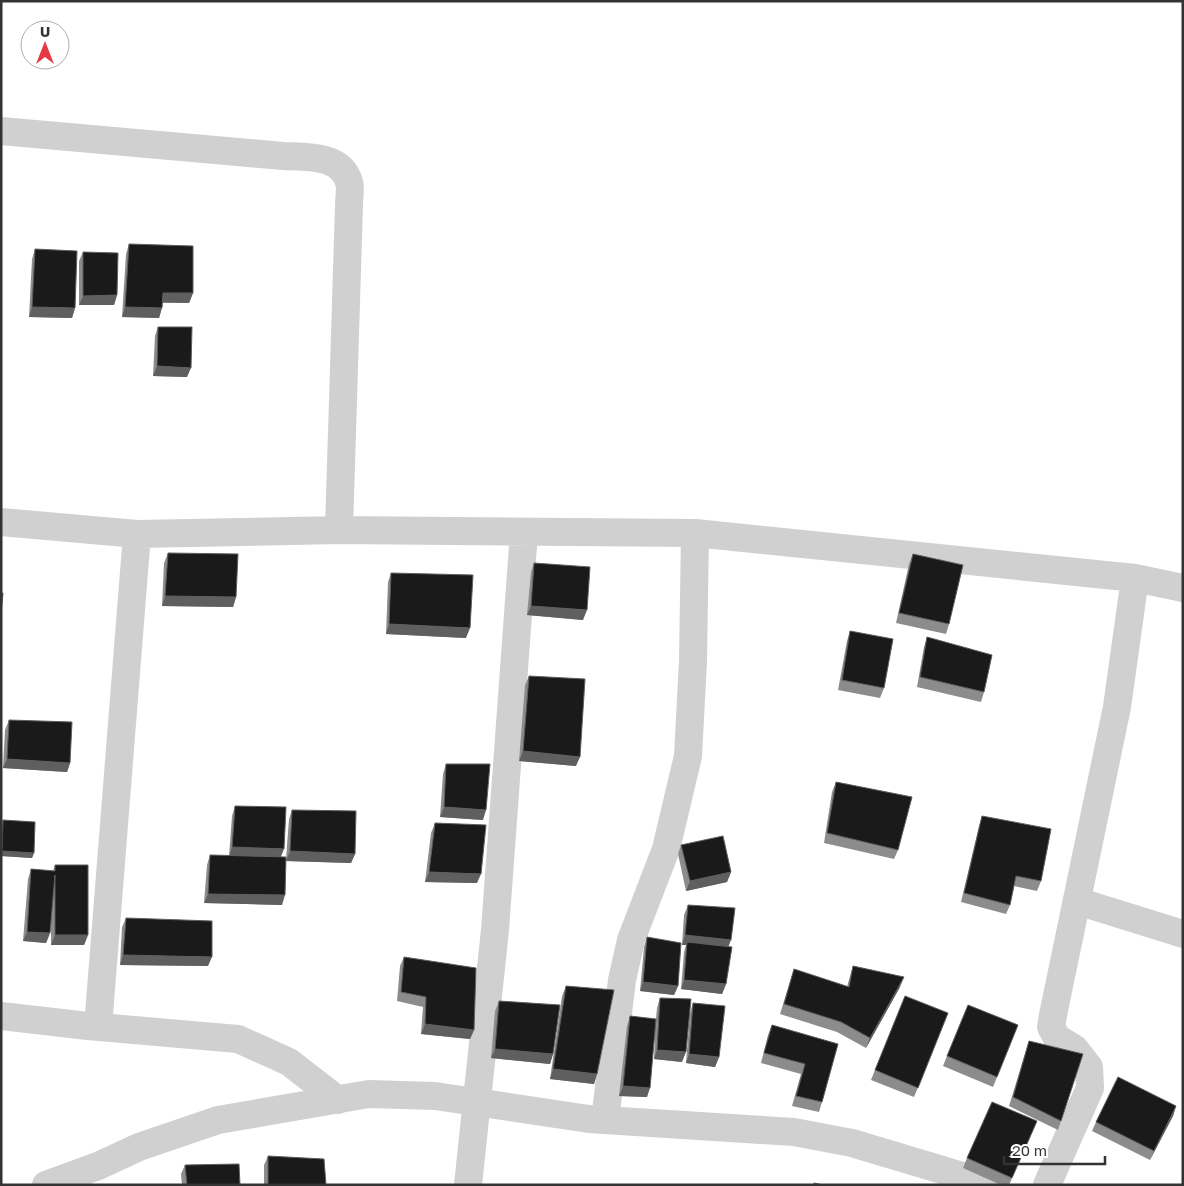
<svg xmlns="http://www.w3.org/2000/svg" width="1184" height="1186" viewBox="0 0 1184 1186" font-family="'Golos Text',sans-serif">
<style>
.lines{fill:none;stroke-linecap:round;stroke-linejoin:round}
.street{stroke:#d0d0d0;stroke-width:28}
.wall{fill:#8c8c8c}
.shaded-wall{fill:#5f5f5f}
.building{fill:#1a1a1a;stroke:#5f5f5f}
</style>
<rect width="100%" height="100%" fill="#fff"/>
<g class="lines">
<path class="street" d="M 1,131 L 283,156 C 305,157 341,154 349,182 C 351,188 349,198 349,205 L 339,530 L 695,533 L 1135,578 L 1183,588
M 1,522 L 137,534 L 339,530
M 1077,901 L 1183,934
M 1,1016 L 88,1026 L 238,1039 L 289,1062 L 338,1100
M 98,1027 L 137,534
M 605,1120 L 622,980 L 631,940 L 666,849 L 688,756 L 693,661 L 695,533
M 46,1185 L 98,1166 L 139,1147 L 218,1120 L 369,1094 L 435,1096 L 589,1119 L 794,1132 L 852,1143 L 992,1185
M 468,1185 L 495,930 L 524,532
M 1047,1185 L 1090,1088 L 1089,1067 L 1075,1049 L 1057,1038 L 1051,1027 L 1053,1015 L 1117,707 L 1135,578"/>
</g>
<path class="wall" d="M 129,244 L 193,293 L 189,303 L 163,303 L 159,318 L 122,317 L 126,254 Z
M 35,249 L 75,308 L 72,318 L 29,317 L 32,259 Z
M 83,252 L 117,295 L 114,305 L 79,305 L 79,261 Z
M 158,327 L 187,377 L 153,376 L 155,336 Z
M 168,553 L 236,597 L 233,607 L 162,606 L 164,563 Z
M 913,554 L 949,624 L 946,634 L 896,623 L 909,564 Z
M 534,563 L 583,620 L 527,615 L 531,572 Z
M 391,573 L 466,638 L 386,634 L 388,582 Z
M 850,631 L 884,688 L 880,698 L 838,690 L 847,641 Z
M 927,637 L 984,692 L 981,702 L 917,687 L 924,647 Z
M 529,676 L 576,766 L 519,761 L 525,685 Z
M 9,720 L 70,763 L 67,772 L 3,768 L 5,730 Z
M 446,764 L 483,820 L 440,817 L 443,774 Z
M 836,782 L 898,850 L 894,859 L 824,843 L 832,792 Z
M 235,806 L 281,857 L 286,859 L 289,819 L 292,810 L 355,854 L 351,863 L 286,861 L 282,905 L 204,903 L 207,865 L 210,855 L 229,856 L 232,816 Z
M 982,816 L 1041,881 L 1037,891 L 1014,886 L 1010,905 L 1006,914 L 961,902 L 979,826 Z
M 3,820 L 34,853 L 32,858 L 1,856 L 2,825 Z
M 435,823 L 477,883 L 425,882 L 431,833 Z
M 681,845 L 731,872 L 727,882 L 686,891 L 678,854 Z
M 55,865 L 88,935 L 84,945 L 51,945 L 51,916 L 50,933 L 46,943 L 23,941 L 28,879 L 31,869 L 53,871 Z
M 688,905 L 728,947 L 726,984 L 722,994 L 681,989 L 684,952 L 686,945 L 682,945 L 684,915 Z
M 126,918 L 208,966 L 120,965 L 122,927 Z
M 647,937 L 678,986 L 674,995 L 640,991 L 644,947 Z
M 404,957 L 474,1030 L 470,1039 L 421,1034 L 423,1007 L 397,1001 L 400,966 Z
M 853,966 L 900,987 L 866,1048 L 837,1032 L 780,1014 L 794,969 L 847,987 L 850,976 Z
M 566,986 L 597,1074 L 594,1084 L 550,1079 L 562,996 Z
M 660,998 L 682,1062 L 654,1059 L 655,1033 L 647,1097 L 619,1096 L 627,1026 L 630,1016 L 656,1019 L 657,1008 Z
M 499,1001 L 553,1054 L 550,1064 L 491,1058 L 495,1011 Z
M 693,1003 L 719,1057 L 715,1067 L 686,1063 L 690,1013 Z
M 948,1013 L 914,1097 L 871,1080 L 875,1070 Z
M 772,1025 L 838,1044 L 822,1102 L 819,1112 L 792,1106 L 801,1074 L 761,1063 L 768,1035 Z
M 1018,1025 L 993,1087 L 943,1066 L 947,1056 Z
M 1029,1041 L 1061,1121 L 1058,1130 L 1009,1106 Z
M 1176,1106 L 1173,1116 L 1150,1160 L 1092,1131 L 1096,1122 Z
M 1037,1121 L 1009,1185 L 1001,1185 L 963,1168 L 967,1158 Z
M 268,1156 L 326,1185 L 264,1185 L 264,1165 Z
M 185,1165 L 240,1185 L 182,1185 L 181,1174 Z"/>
<path class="shaded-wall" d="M 163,293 L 193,293 L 189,303 L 159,302 Z
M 117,295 L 114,305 L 79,305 L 83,296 Z
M 32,307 L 75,308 L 72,318 L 29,317 Z
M 125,307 L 162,308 L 159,318 L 122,317 Z
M 157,366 L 191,368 L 187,377 L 153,376 Z
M 165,596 L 236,597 L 233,607 L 162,606 Z
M 531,606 L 587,610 L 583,620 L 527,615 Z
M 389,624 L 470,628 L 466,638 L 386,634 Z
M 523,751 L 580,757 L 576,766 L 519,761 Z
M 7,759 L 70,763 L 67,772 L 3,768 Z
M 444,807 L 486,810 L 483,820 L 440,817 Z
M 232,847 L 284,849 L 280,859 L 229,857 Z
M 2,851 L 34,853 L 32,858 L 1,856 Z
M 290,851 L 355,854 L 351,863 L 286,861 Z
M 429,872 L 481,874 L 477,883 L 425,882 Z
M 731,872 L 727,882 L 686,891 L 690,881 Z
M 208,894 L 285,895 L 282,905 L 204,903 Z
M 27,932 L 50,933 L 46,943 L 23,941 Z
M 55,935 L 88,935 L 84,945 L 51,945 Z
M 685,935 L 731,940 L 727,950 L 687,942 L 686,945 L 682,945 Z
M 123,955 L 212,957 L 208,966 L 120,965 Z
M 904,977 L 900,987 L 866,1048 L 870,1038 Z
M 684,980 L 726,984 L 722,994 L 681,989 Z
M 643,982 L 678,986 L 674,995 L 640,991 Z
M 425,1024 L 474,1030 L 470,1039 L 421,1034 Z
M 495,1049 L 553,1054 L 550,1064 L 491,1058 Z
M 657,1050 L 686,1052 L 682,1062 L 654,1059 Z
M 689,1054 L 719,1057 L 715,1067 L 686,1063 Z
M 553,1069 L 597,1074 L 594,1084 L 550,1079 Z
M 623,1086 L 650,1088 L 647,1097 L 619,1096 Z
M 1176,1106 L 1173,1116 L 1150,1160 L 1154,1151 Z"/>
<path class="building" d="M 129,244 L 193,246 L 193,293 L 163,293 L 162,308 L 125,307 Z
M 35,249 L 77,251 L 75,308 L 32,307 Z
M 83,252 L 118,253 L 117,295 L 83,296 Z
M 158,327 L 192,327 L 191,368 L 157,366 Z
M 168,553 L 238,554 L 236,597 L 165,596 Z
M 913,554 L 963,565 L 949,624 L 899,613 Z
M 534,563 L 590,567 L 587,610 L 531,606 Z
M 391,573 L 473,575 L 470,628 L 389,624 Z
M 1,593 L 3,593 L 1,614 Z
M 850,631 L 893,639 L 884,688 L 842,680 Z
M 927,637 L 992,655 L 984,692 L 920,677 Z
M 529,676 L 585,679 L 580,757 L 523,751 Z
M 9,720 L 72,722 L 70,763 L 7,759 Z
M 446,764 L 490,764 L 486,810 L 444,807 Z
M 836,782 L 912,797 L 898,850 L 827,833 Z
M 235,806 L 286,807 L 284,849 L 232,847 Z
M 292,810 L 356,811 L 355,854 L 290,851 Z
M 982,816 L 1051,829 L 1041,881 L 1016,876 L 1010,905 L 964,893 Z
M 3,820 L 35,822 L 34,853 L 2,851 Z
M 435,823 L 486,825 L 481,874 L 429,872 Z
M 723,836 L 731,872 L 690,881 L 681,845 Z
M 210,855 L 286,857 L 285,895 L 208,894 Z
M 55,865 L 88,865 L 88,935 L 55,935 L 55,875 L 50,933 L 27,932 L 31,869 L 55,871 Z
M 688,905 L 735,908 L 731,940 L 685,935 Z
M 126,918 L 212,921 L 212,957 L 123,955 Z
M 647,937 L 681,943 L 678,986 L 643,982 Z
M 687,942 L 732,947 L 726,984 L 684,980 Z
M 404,957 L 476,968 L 474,1030 L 425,1024 L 426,997 L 401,992 Z
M 853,966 L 904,977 L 870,1038 L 841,1022 L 784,1004 L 794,969 L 849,987 Z
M 566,986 L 614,990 L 597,1074 L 553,1069 Z
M 905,996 L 948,1013 L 918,1088 L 875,1070 Z
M 660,998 L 691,999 L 686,1052 L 657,1050 Z
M 499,1001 L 560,1005 L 553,1054 L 495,1049 Z
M 693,1003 L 725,1006 L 719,1057 L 689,1054 Z
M 968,1005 L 1018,1025 L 997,1077 L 947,1056 Z
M 630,1016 L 656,1019 L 650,1088 L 623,1086 Z
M 772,1025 L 838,1044 L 822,1102 L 796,1096 L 805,1064 L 764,1053 Z
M 1029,1041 L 1083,1054 L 1061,1121 L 1013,1097 Z
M 1118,1077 L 1176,1106 L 1154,1151 L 1096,1122 Z
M 992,1102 L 1037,1121 L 1012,1178 L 967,1158 Z
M 268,1156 L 324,1159 L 326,1185 L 268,1185 Z
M 239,1164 L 240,1185 L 187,1185 L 185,1165 Z
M 814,1183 L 823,1185 L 814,1185 Z"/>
<rect width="1184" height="1186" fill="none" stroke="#333333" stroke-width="5"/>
<g transform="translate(45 45)"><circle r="24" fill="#ffffff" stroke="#adadad"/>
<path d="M0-4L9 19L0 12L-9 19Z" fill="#e63946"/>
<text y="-8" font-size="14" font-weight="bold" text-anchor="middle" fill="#333333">U</text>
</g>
<path d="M1004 1156v8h101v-8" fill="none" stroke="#333333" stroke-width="2.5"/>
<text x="1012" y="1156" font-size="15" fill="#333333" stroke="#ffffff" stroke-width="4" paint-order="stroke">20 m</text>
</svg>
